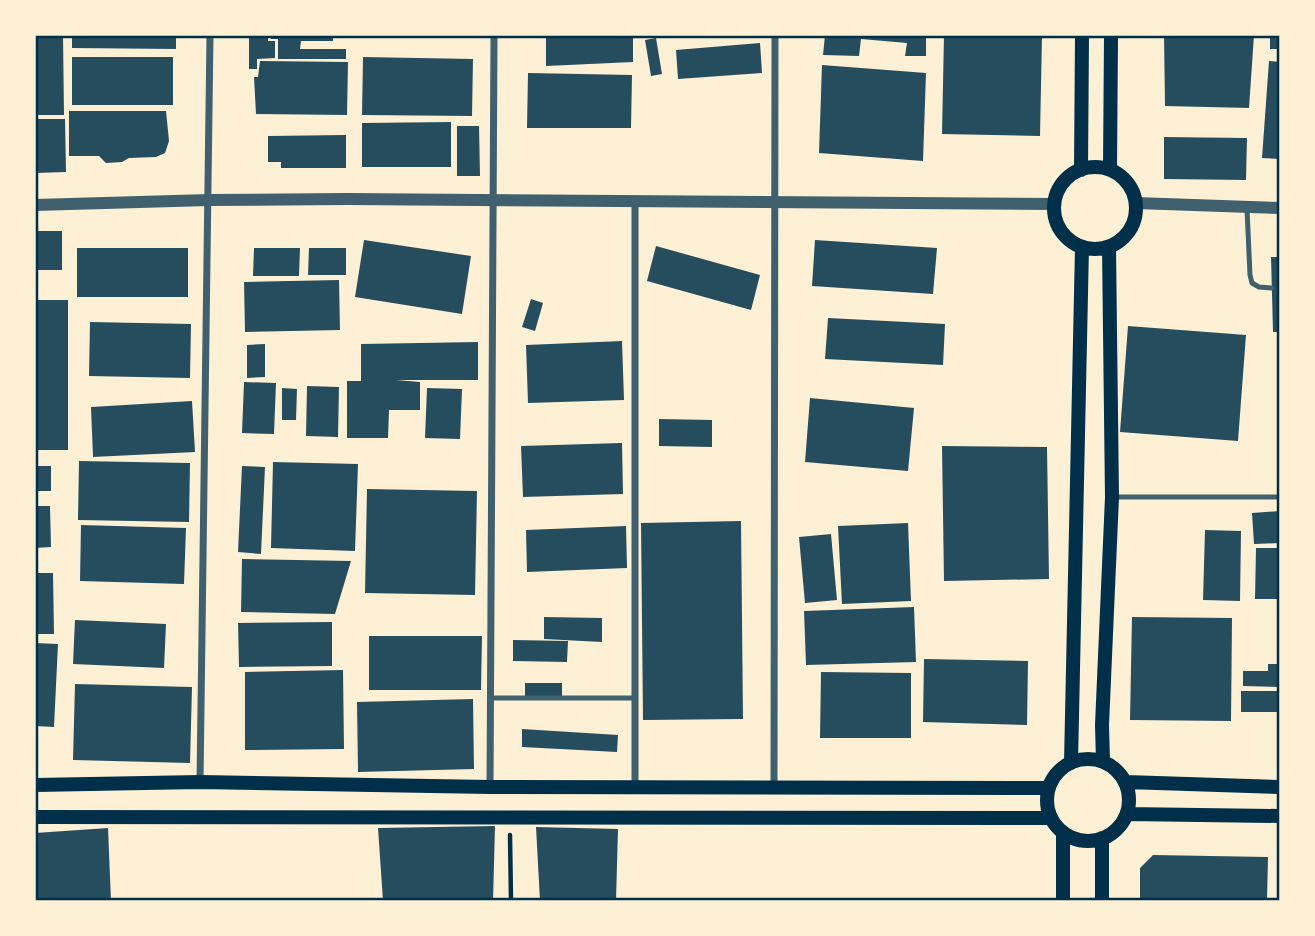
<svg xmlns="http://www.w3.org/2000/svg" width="1315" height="936" viewBox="0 0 1315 936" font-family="'Source Sans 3',sans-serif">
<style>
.building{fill:#264d5e}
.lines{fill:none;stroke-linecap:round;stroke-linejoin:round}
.path{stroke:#003049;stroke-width:4.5}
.service{stroke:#3f606c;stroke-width:5}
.minor{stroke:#3f606c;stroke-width:7}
.tertiary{stroke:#3f606c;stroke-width:12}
.secondary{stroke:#003049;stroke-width:14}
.neatline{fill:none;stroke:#003049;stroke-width:2.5}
</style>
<rect width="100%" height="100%" fill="#fdf0d5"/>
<path class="building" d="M 35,35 L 63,35 L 64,115 L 35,115 Z
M 72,35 L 176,35 L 176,49 L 72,48 Z
M 249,35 L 268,35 L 268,41 L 275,41 L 275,58 L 257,59 L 257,69 L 249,69 Z
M 271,35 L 333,35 L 333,41 L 301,41 L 300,49 L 346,49 L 346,59 L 278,59 L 278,39 L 271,39 Z
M 546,35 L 633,35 L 633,62 L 546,66 Z
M 825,35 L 926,35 L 926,56 L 905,56 L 907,43 L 861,39 L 859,56 L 823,55 Z
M 944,35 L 1042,36 L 1040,136 L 942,134 Z
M 1164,35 L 1254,35 L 1249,108 L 1165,106 Z
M 1270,35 L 1280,35 L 1280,49 L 1270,49 Z
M 656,38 L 662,74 L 651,76 L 645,40 Z
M 760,43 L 762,73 L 678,79 L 676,50 Z
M 72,57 L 173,57 L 173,105 L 72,105 Z
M 363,57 L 473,59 L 472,116 L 362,115 Z
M 260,61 L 348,62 L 347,115 L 256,114 L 254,77 L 258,77 Z
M 1269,61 L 1280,62 L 1280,159 L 1262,158 Z
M 822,65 L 926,73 L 923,161 L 819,153 Z
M 528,73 L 632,75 L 631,128 L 527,128 Z
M 69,111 L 166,111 L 169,141 L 165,153 L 156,157 L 129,158 L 122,162 L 106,163 L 99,156 L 69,156 Z
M 35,119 L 65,119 L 66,172 L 35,173 Z
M 451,122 L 451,167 L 362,167 L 362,123 Z
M 457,126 L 479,126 L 480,176 L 457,176 Z
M 346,135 L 346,168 L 281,168 L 281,162 L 268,162 L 268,136 Z
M 1164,137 L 1247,138 L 1246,180 L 1164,179 Z
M 35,231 L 62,231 L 62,270 L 35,270 Z
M 364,240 L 471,256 L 462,314 L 355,297 Z
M 815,240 L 937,248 L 933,294 L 812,286 Z
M 656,246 L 760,275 L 751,310 L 647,281 Z
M 77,248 L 188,248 L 188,297 L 77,297 Z
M 254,248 L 300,248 L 299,276 L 253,276 Z
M 309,248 L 346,248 L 346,275 L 308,275 Z
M 1271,257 L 1280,257 L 1280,332 L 1273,332 Z
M 339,280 L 340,330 L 245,332 L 244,282 Z
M 531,299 L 543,303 L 535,331 L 522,327 Z
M 35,300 L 68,300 L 68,450 L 35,450 Z
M 828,318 L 945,324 L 943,365 L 825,359 Z
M 90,322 L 191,324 L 190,378 L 89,376 Z
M 1128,326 L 1246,335 L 1238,441 L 1120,432 Z
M 622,341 L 624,400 L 528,403 L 526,345 Z
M 478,342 L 478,380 L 396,380 L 420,382 L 420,410 L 389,410 L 388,438 L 347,438 L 347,381 L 361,381 L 361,344 Z
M 265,344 L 265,377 L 247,378 L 247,345 Z
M 244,382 L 276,383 L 274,434 L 242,433 Z
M 307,386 L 339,387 L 338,437 L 306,436 Z
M 282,388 L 297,389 L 296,420 L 282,420 Z
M 427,388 L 462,389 L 460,439 L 425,438 Z
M 810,398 L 914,408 L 908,471 L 805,462 Z
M 192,401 L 195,452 L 93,457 L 91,407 Z
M 659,419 L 712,420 L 712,447 L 659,446 Z
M 622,443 L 623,494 L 523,497 L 521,446 Z
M 942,446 L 1047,447 L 1049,579 L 944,581 Z
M 79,461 L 190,463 L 189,522 L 78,520 Z
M 273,462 L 358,464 L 355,551 L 271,548 Z
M 35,466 L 51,466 L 51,491 L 35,491 Z
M 242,466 L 265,467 L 261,554 L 238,552 Z
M 367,489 L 477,491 L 475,595 L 365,593 Z
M 35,506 L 50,506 L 51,547 L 35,548 Z
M 1280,511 L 1280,543 L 1254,544 L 1252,513 Z
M 741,521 L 743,719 L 643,720 L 641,523 Z
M 908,523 L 911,601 L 842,604 L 838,526 Z
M 81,525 L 186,528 L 184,584 L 80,581 Z
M 626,526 L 627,568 L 527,572 L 526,530 Z
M 1205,530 L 1241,531 L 1240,601 L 1203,600 Z
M 831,534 L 837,600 L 805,603 L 799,537 Z
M 1256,548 L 1280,548 L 1280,599 L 1255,599 Z
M 242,559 L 351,561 L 335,614 L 241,612 Z
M 35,573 L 53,573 L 54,634 L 35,634 Z
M 914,607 L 916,662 L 806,665 L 804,611 Z
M 544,617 L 602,618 L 602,642 L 544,639 Z
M 1132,617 L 1232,618 L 1231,721 L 1130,720 Z
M 75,620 L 166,624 L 164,668 L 73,664 Z
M 332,622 L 332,666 L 239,667 L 238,623 Z
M 369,636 L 482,636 L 481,690 L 369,690 Z
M 513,640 L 568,641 L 567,662 L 513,661 Z
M 35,643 L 58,644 L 54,727 L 35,726 Z
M 924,659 L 1028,661 L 1027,725 L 923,722 Z
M 1268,664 L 1280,664 L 1280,687 L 1243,686 L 1243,671 L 1268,671 Z
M 343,670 L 344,749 L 245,750 L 245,672 Z
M 821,672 L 911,673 L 911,738 L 820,738 Z
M 525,683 L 562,683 L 562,697 L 525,698 Z
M 75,684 L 192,687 L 190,763 L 73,760 Z
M 1241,691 L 1280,691 L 1280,712 L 1241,712 Z
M 473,699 L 474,769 L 358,772 L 357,702 Z
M 522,729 L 618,735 L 617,752 L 522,747 Z
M 495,826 L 493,901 L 383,901 L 378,828 Z
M 536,827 L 618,829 L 616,901 L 540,901 Z
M 108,828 L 111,901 L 35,901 L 35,833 Z
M 1153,855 L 1268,857 L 1267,901 L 1140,901 L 1140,868 Z"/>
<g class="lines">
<path class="path" d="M 510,835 L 511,901"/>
<path class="service" d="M 1247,209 L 1250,275 L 1252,283 L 1259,287 L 1272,288
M 1115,497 L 1280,497
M 490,698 L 634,698"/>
<path class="minor" d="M 200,782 L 210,35
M 490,787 L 494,35
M 635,787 L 635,202
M 774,788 L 775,35"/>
<path class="tertiary" d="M 1136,203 L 1280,208
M 35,205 L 209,200 L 347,199 L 1055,204"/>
<path class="secondary" d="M1054 208a41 41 0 1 1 82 0a41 41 0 1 1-82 0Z
M 1110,169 L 1111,35
M 1081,170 L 1082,35
M1047 800a41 41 0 1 1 82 0a41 41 0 1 1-82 0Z
M 1103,761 L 1102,725 L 1112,497 L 1109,247
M 1071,763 L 1082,247
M 1126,782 L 1280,787
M 35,785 L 200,782 L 490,787 L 1049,788
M 1127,814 L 1280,816
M 35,817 L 1051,818
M 1063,832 L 1063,901
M 1102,838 L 1102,901"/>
</g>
<rect width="1315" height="936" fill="none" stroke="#fdf0d5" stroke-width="74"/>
<rect x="37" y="37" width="1241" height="862" class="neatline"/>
</svg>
